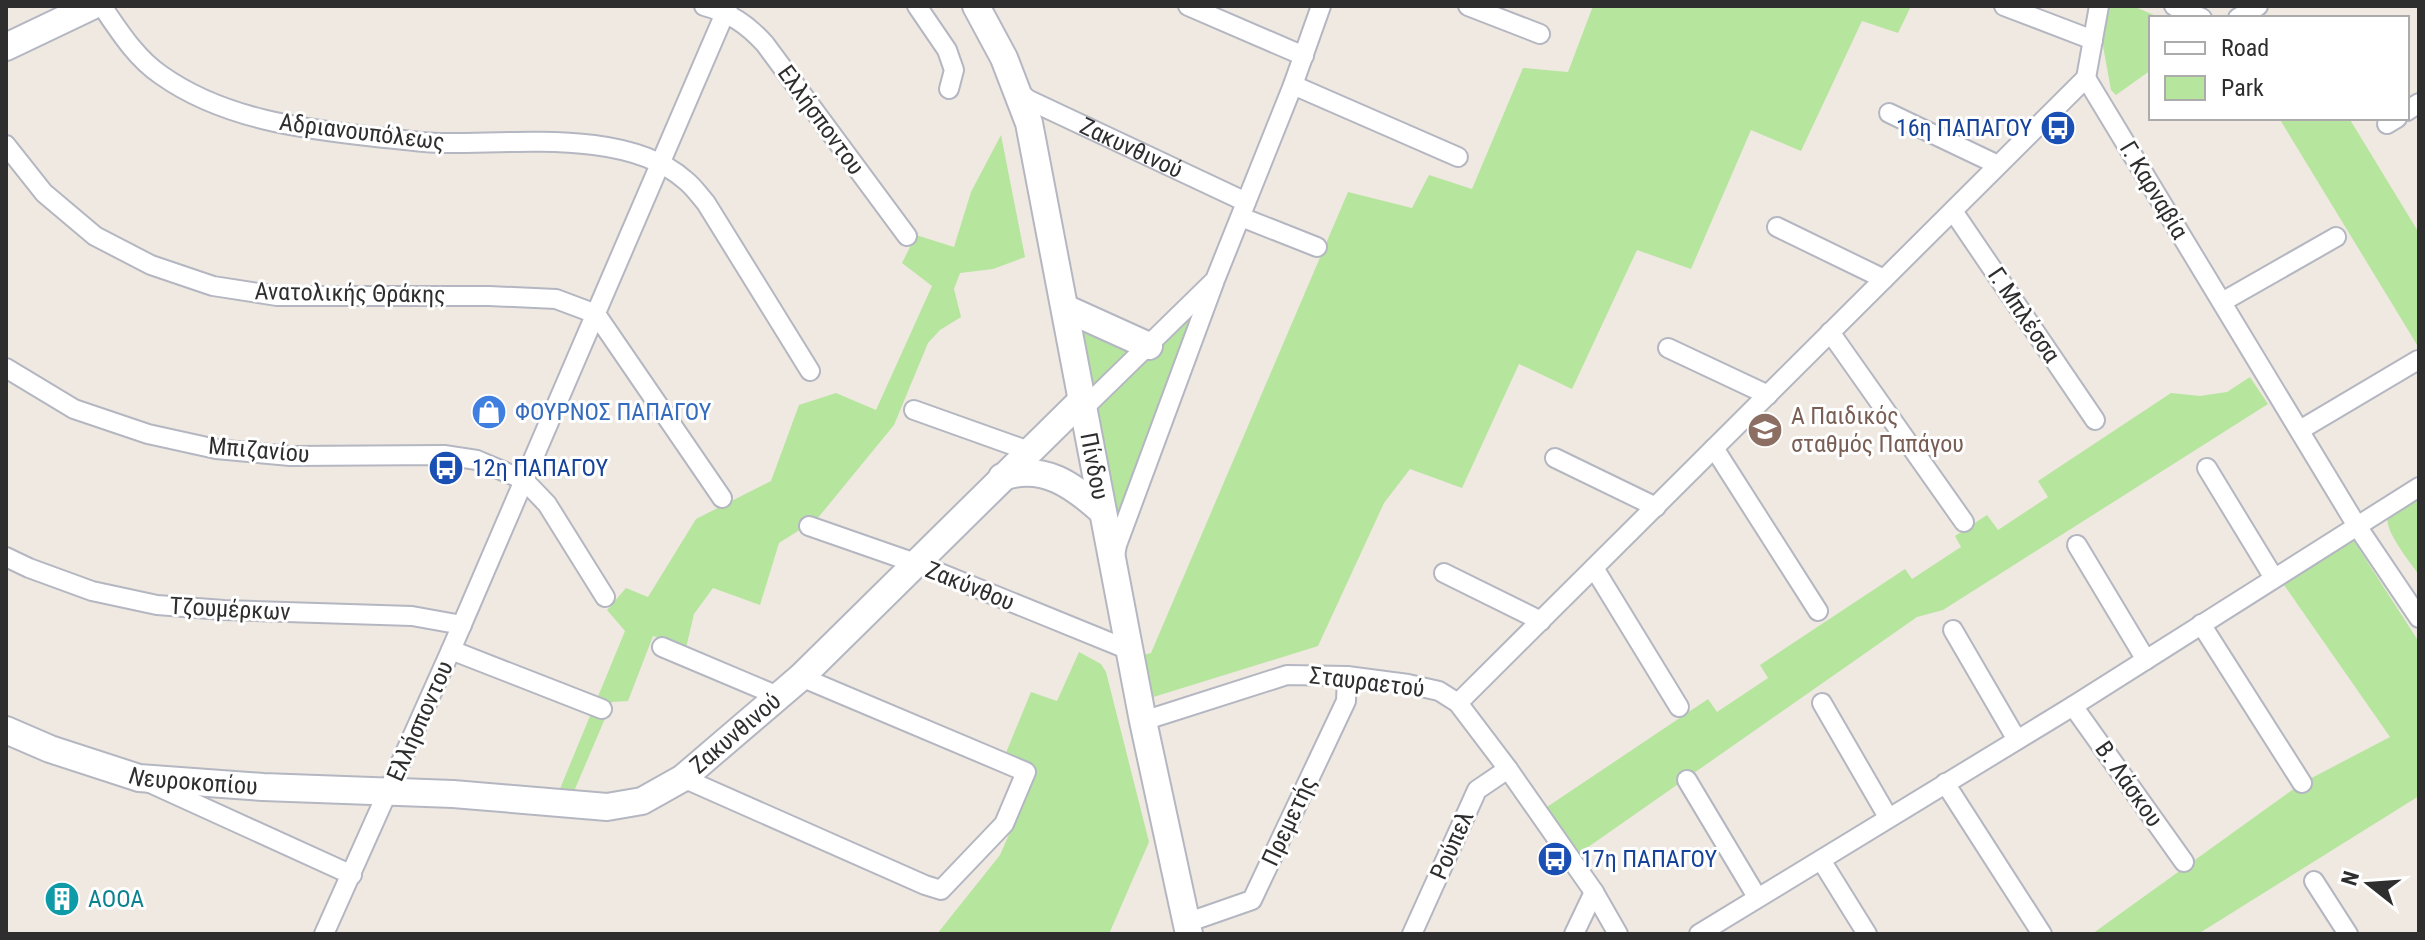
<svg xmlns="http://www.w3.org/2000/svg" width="2425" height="940" viewBox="0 0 2425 940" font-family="'Roboto Condensed',sans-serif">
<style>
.green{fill:#b6e59e}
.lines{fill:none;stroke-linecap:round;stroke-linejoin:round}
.street-casing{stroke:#b4b7c1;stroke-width:22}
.secondary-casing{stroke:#b4b7c1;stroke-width:30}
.street{stroke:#fff;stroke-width:18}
.secondary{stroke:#fff;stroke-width:26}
.labels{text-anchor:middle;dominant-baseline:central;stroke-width:6;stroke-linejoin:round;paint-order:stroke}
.street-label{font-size:24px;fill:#2e2e2e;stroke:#fff}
.transit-label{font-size:24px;fill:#164399;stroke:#fff;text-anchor:start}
.shop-label{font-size:24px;fill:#366cbe;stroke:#fff;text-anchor:start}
.education-label{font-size:24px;fill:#785e54;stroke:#fff;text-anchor:start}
.culture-label{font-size:24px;fill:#0d838f;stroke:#fff;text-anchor:start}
</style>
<rect width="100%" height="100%" fill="#efe9e1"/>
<path class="green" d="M 1593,6 L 1911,6 L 1898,33 L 1862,21 L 1801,151 L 1751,130 L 1691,269 L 1637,250 L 1572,389 L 1519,364 L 1462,488 L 1410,469 L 1384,503 L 1318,646 L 1147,699 L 1139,656 L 1151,653 L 1348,192 L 1412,208 L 1429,175 L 1472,189 L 1523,68 L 1568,72 Z
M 2105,6 L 2133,6 L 2161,18 L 2151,18 L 2151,70 L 2116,95 L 2111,90 L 2099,24 Z
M 2279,118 L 2349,118 L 2419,233 L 2419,348 Z
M 1001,135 L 1025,257 L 993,269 L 960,273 L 954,289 L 961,317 L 940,330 L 928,343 L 894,425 L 817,519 L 779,543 L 760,605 L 713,588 L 694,614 L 686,648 L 653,636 L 628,701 L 612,702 L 572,796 L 557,796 L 625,631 L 607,610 L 626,588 L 648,597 L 696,519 L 771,481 L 799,405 L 836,393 L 876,410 L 932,286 L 902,263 L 916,235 L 954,247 L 971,192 Z
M 1203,306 L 1112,537 L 1085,410 Z
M 1067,320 L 1135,351 L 1083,397 Z
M 2250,377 L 2268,404 L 1943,610 L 1917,617 L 1571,859 L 1538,813 L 1708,699 L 1717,712 L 1768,678 L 1760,665 L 1905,569 L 1912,579 L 1961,547 L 1955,536 L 1987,515 L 1998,530 L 2048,497 L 2038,481 L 2171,393 L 2200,396 L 2227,392 Z
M 2419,496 L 2419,575 C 2411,563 2378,524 2390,513 C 2398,506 2410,501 2419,496 Z
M 2352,538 L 2419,642 L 2419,796 L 2198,934 L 2092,934 L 2302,783 L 2390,737 L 2284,585 Z
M 1079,652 L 1101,664 L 1106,672 L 1149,842 L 1109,934 L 937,934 L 1000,855 L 1035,775 L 1003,760 L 1031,692 L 1057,701 Z"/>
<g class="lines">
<defs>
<g id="street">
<path d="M 102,6 C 119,31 136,58 161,75 C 223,119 302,129 376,137 C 398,139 421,143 443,143 C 515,144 627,129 685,180 C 693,186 699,195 706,203 L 810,371"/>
<path d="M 704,6 C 730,13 747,24 765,44 L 907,236"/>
<path d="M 917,6 L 947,50 L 954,70 L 949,89"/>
<path d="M 1188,6 L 1304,56"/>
<path d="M 1468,6 L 1540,34"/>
<path d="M 2004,6 L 2093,40"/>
<path d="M 2174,6 L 2202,18"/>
<path d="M 2238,18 L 2258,6"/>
<path d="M 2086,78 L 2357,526 L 2419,618"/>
<path d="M 1293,85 L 1458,157"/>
<path id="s1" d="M 1017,91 L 1029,100 L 1246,202"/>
<path d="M 2407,111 L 2419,103"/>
<path d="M 1889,113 L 1998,165"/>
<path d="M 2387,124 L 2397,118"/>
<path d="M 6,145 L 44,193 L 95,236 L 151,265 L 213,286 L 277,296 L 489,296 L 556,299 L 596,314 L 722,498"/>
<path d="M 1953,211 L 2095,420"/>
<path d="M 1241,217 L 1317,247"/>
<path d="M 1777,227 L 1884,279"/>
<path d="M 2222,302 L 2336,237"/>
<path d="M 1830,332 L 1964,522"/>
<path d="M 1668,348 L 1768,395"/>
<path d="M 6,368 L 74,409 L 148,434 L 216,449 L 290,456 L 444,455 L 477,460 L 524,480 L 547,504 L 605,597"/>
<path d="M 1084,408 L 1215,280 L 1293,85 L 1321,6"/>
<path d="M 914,410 L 1029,451"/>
<path d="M 2300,430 L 2418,360"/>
<path d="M 1714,448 L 1818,611"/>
<path d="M 1555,458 L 1656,507"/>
<path d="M 2207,468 L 2274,578"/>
<path d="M 809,526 L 918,564 L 1129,650"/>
<path d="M 2077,545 L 2146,660"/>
<path d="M 1115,556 L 1117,545 L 1214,283"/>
<path d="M 6,557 L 29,568 L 92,591 L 157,605 L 224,610 L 412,616 L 462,625"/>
<path d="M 1594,568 L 1679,707"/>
<path d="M 1444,573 L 1541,621"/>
<path d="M 2201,624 L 2302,783"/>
<path d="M 1953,630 L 2017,740"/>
<path d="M 662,647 L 778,696"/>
<path d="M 451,650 L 602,709"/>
<path d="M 1458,703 L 2086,78 L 2099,6"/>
<path d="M 1822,703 L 1888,817"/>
<path d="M 2073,706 L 2184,862"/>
<path d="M 1143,721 L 1287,675 L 1347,676 L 1408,684 L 1439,691 L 1458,703 L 1508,769 L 1594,892 L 1618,934"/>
<path d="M 683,778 L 925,885 L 941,890 L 1004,824 L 1026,772 L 801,677"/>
<path d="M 1687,780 L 1757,897"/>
<path d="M 150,783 L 352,875"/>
<path d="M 1945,783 L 2042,934"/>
<path d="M 1821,860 L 1867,934"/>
<path d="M 2314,881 L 2348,934"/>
<path d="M 1186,923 L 1252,900 L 1346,701 L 1347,676"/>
<path d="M 324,934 L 451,650 L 728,6"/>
<path d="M 1412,934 L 1477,790 L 1508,769"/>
<path d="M 1574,934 L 1594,892"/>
<path d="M 1699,934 L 2073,706 L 2419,487"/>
</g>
<g id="secondary">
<path id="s2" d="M 976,6 L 1004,58 L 1029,123 L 1143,721 L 1189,934"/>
<path d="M 6,47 L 92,6"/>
<path d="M 1065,308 L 1149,346"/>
<path d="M 1002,477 C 1043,463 1073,485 1103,512"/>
<path id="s3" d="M 6,730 L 50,749 L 139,778 L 263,787 L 453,794 L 607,807 L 642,801 L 683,778 L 801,677 L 1083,399"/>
</g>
</defs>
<use href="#street" class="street-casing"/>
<use href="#secondary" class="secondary-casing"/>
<use href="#street" class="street"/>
<use href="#secondary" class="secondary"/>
</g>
<defs>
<symbol id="bus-disc" viewBox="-11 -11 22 22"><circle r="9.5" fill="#1a4fb4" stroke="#fff"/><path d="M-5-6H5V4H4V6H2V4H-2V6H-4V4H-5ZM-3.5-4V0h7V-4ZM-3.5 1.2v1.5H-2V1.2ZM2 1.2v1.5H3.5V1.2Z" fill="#fff"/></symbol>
<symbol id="shop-disc" viewBox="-11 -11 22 22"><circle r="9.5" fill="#3f7fe0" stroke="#fff"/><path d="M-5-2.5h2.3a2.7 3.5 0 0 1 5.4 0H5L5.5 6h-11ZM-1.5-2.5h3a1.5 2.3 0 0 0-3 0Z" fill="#fff"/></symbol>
<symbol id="school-disc" viewBox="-11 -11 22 22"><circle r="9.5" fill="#8d6e63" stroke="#fff"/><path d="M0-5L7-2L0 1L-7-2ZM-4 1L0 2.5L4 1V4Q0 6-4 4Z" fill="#fff"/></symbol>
<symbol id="building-disc" viewBox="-11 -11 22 22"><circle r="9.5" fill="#0f9aa8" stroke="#fff"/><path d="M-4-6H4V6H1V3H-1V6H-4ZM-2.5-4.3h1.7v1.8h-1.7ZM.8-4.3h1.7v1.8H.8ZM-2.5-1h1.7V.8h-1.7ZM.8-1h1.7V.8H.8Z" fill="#fff"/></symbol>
</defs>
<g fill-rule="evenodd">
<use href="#bus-disc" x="2038" y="108" width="40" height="40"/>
<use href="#shop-disc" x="469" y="392" width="40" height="40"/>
<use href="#school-disc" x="1745" y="410" width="40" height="40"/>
<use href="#bus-disc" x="426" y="448" width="40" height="40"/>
<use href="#bus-disc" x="1535" y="839" width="40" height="40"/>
<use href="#building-disc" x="42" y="879" width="40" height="40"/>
</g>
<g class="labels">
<g class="street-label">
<text transform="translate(821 120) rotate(54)">Ελλήσποντου</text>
<text transform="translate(362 132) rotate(7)">Αδριανουπόλεως</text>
<text stroke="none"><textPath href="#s1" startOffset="128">Ζακυνθινού</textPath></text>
<text transform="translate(2154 190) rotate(59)">Γ. Καρναβία</text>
<text transform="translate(350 293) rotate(1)">Ανατολικής Θράκης</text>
<text transform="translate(2024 315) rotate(56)">Γ. Μπλέσσα</text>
<text transform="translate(259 450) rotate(5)">Μπιζανίου</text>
<text stroke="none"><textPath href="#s2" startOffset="478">Πίνδου</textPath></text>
<text transform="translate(970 586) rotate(22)">Ζακύνθου</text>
<text transform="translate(230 609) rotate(3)">Τζουμέρκων</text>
<text transform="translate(1367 682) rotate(7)">Σταυραετού</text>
<text transform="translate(420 721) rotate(-66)">Ελλήσποντου</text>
<text stroke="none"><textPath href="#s3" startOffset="762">Ζακυνθινού</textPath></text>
<text stroke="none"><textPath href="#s3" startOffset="196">Νευροκοπίου</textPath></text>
<text transform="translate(2129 784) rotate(55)">Β. Λάσκου</text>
<text transform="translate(1289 821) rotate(-65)">Πρεμετής</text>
<text transform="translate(1452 845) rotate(-66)">Ρούπελ</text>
</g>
<g class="transit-label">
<text x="2032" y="128" text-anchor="end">16η ΠΑΠΑΓΟΥ</text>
<text x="472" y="468">12η ΠΑΠΑΓΟΥ</text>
<text x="1581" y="859">17η ΠΑΠΑΓΟΥ</text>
</g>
<g class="shop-label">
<text x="515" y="412">ΦΟΥΡΝΟΣ ΠΑΠΑΓΟΥ</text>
</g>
<g class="education-label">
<text x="1791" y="416">Α Παιδικός<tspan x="1791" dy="28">σταθμός Παπάγου</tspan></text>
</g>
<g class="culture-label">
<text x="88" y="899">AOOA</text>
</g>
</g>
<rect width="2425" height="940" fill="none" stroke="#2e2e2e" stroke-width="16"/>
<rect x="2149" y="16" width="260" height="104" fill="#ffffff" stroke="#ababab" stroke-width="2"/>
<rect x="2165" y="42" width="40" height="12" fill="#ffffff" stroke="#ababab" stroke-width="2"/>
<text x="2221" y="56" font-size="24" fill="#2e2e2e">Road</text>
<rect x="2165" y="76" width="40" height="24" fill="#b6e59e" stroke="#ababab" stroke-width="2"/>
<text x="2221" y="96" font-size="24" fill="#2e2e2e">Park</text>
<g transform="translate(2369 884) rotate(287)" stroke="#ffffff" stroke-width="6" paint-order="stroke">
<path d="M0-6L14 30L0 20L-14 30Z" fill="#2e2e2e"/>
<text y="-12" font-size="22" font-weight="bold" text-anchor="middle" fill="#2e2e2e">N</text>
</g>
</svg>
